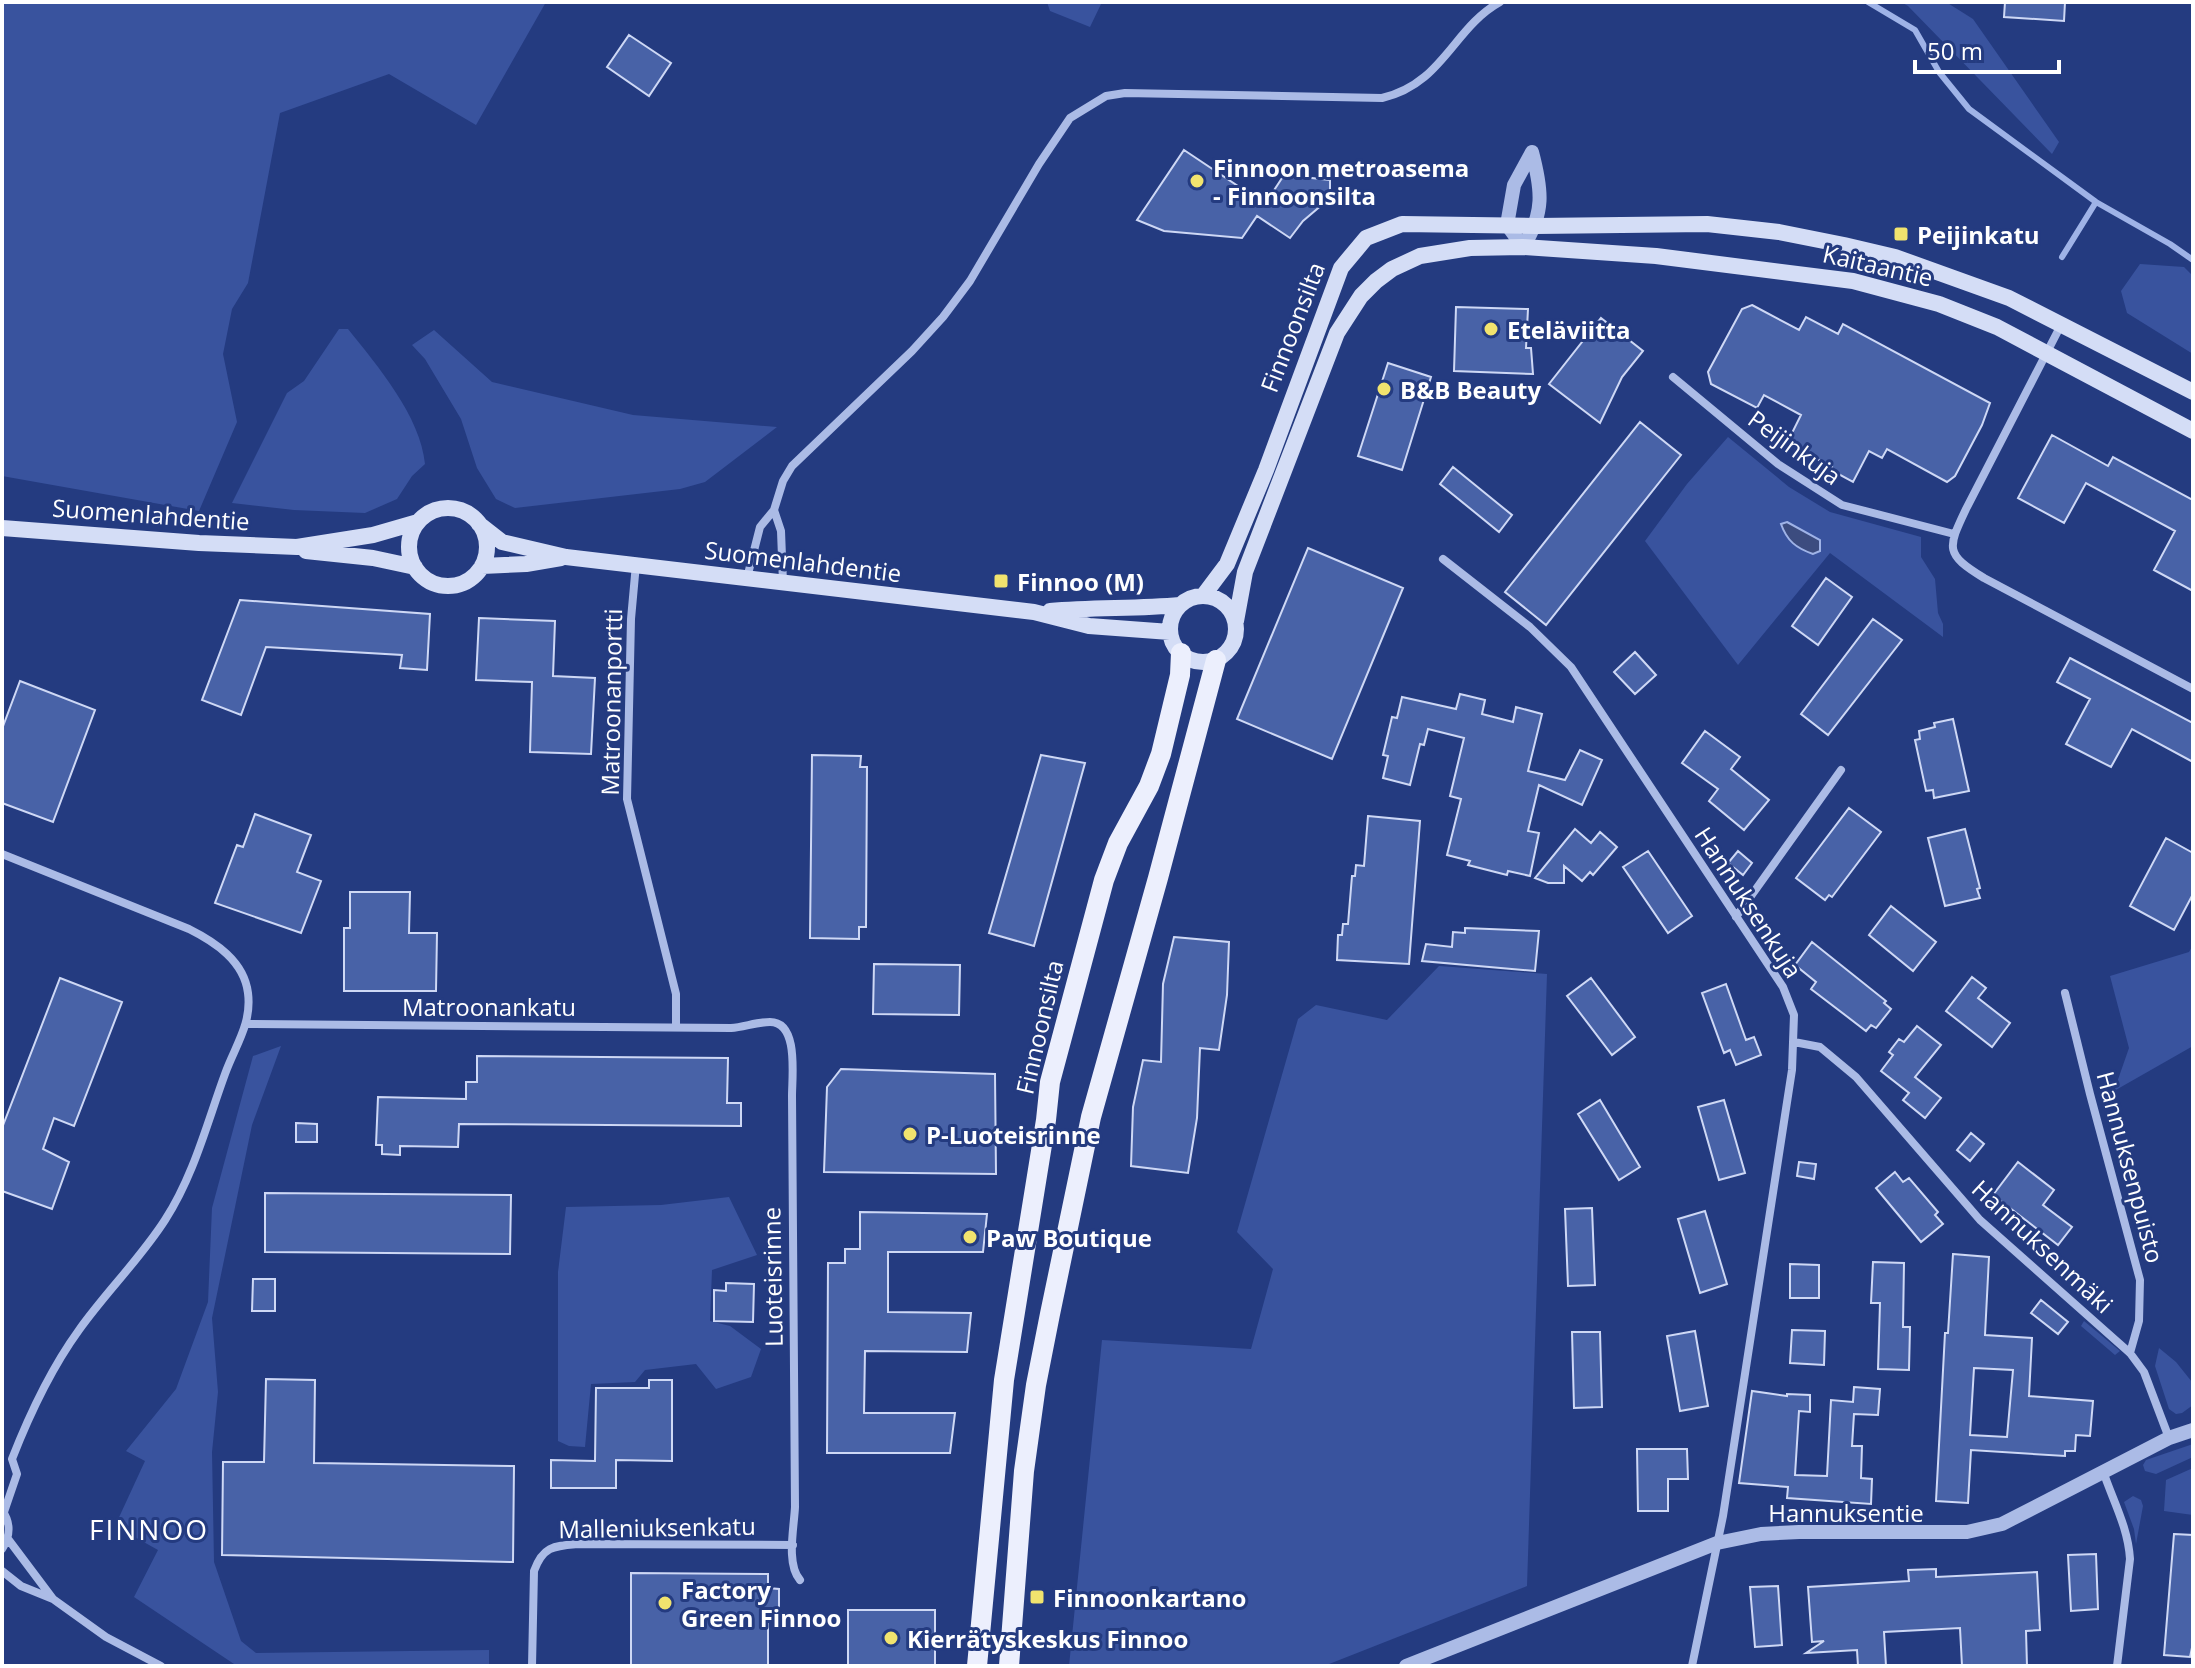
<svg xmlns="http://www.w3.org/2000/svg" width="2195" height="1668" viewBox="0 0 2195 1668" font-family="'Open Sans',sans-serif">
<style>
.green{fill:#39539e}
.water{fill:#3c4c7f;stroke:#9fb3e7;stroke-width:2}
.lines{fill:none;stroke-linecap:round;stroke-linejoin:round}
.stream{stroke:#9fb3e7;stroke-width:6}
.building{fill:#4862a7;stroke:#ced8f5;stroke-width:2;fill-rule:evenodd}
.minor{stroke:#abbbe6;stroke-width:8}
.tertiary{stroke:#abbbe6;stroke-width:14}
.secondary{stroke:#d4ddf6;stroke-width:16}
.primary{stroke:#eceffd;stroke-width:20}
.poi-dot{fill:#f1e36e;stroke:#243b80;stroke-width:3}
.labels{text-anchor:middle;dominant-baseline:central;stroke-width:6;stroke-linejoin:round;paint-order:stroke}
.poi-label{font-size:24px;font-weight:bold;fill:#fff;stroke:#243b80;text-anchor:start}
.street-label{font-size:24px;fill:#fff;stroke:#243b80}
.quarter-label{font-size:28px;letter-spacing:2px;fill:#fff;stroke:#243b80}
</style>
<rect width="100%" height="100%" fill="#243b80"/>
<path class="green" d="M 2,2 L 546,2 L 476,125 L 389,74 L 280,113 L 248,283 L 232,309 L 223,354 L 237,422 L 199,511 L 2,476 Z
M 1047,2 L 1102,2 L 1090,27 L 1050,11 Z
M 1901,2 L 1946,2 L 1973,19 L 2059,142 L 2052,154 L 1908,6 Z
M 2140,264 L 2184,267 L 2193,276 L 2193,354 L 2127,313 L 2121,291 Z
M 339,329 L 348,329 C 377,365 421,417 425,464 L 412,476 L 397,499 L 365,513 L 294,510 L 232,503 L 287,393 L 304,381 Z
M 434,330 L 492,382 L 633,415 L 777,427 L 705,482 L 680,489 L 515,508 L 496,499 L 477,468 L 461,419 L 425,359 L 412,345 Z
M 1728,437 L 1789,487 L 1830,512 L 1921,537 L 1921,557 L 1935,579 L 1938,613 L 1943,624 L 1943,637 L 1830,553 L 1738,665 L 1645,541 L 1687,484 Z
M 2193,945 L 2193,1046 L 2114,1091 L 2129,1048 L 2110,976 L 2189,952 Z
M 1439,966 L 1547,974 L 1527,1586 L 1324,1666 L 1069,1666 L 1102,1340 L 1251,1349 L 1273,1269 L 1237,1232 L 1298,1019 L 1316,1005 L 1387,1020 Z
M 281,1046 L 252,1125 L 212,1318 L 218,1392 L 212,1452 L 214,1562 L 241,1641 L 256,1653 L 489,1650 L 489,1666 L 237,1666 L 134,1597 L 158,1550 L 115,1526 L 145,1461 L 126,1451 L 176,1389 L 208,1302 L 212,1208 L 253,1056 Z
M 729,1197 L 757,1255 L 712,1270 L 710,1321 L 730,1326 L 761,1349 L 751,1377 L 716,1389 L 696,1364 L 645,1370 L 635,1382 L 591,1384 L 585,1447 L 569,1446 L 558,1441 L 558,1272 L 566,1207 L 661,1205 Z
M 2084,1321 L 2120,1351 L 2115,1355 L 2081,1326 Z
M 2159,1348 L 2176,1362 L 2192,1382 L 2193,1405 L 2182,1413 L 2176,1414 L 2169,1409 L 2155,1366 Z
M 2193,1444 L 2193,1457 L 2156,1474 L 2145,1471 L 2143,1465 L 2146,1460 Z
M 2193,1468 L 2193,1515 L 2164,1511 L 2166,1480 Z
M 2133,1496 L 2141,1500 L 2143,1506 L 2136,1544 L 2134,1529 L 2124,1502 Z"/>
<path class="water" d="M 1787,522 L 1820,540 L 1820,551 L 1813,554 C 1796,548 1787,541 1781,524 Z"/>
<g class="lines">
<path class="stream" d="M 1868,2 L 1915,30 L 1939,72 L 1969,109 L 2096,202 L 2170,244 L 2193,260
M 2062,257 L 2096,202"/>
</g>
<path class="building" d="M 2005,2 L 2065,2 L 2064,21 L 2004,17 Z
M 629,35 L 671,63 L 649,96 L 607,67 Z
M 1184,150 L 1265,204 L 1284,175 L 1330,180 L 1330,198 L 1303,221 L 1290,238 L 1257,216 L 1242,238 L 1164,231 L 1137,220 Z
M 1752,305 L 1799,330 L 1806,317 L 1838,334 L 1843,324 L 1990,403 L 1982,425 L 1955,476 L 1947,482 L 1887,449 L 1882,458 L 1869,451 L 1853,482 L 1831,470 L 1832,467 L 1787,443 L 1801,415 L 1764,395 L 1757,408 L 1711,384 L 1708,372 L 1742,309 Z
M 1456,307 L 1528,309 L 1526,348 L 1531,348 L 1533,374 L 1454,371 Z
M 1601,318 L 1643,351 L 1622,377 L 1600,423 L 1549,384 Z
M 1388,363 L 1431,377 L 1402,470 L 1358,456 Z
M 1640,422 L 1681,455 L 1546,625 L 1505,592 Z
M 2052,435 L 2108,466 L 2113,457 L 2193,500 L 2193,591 L 2154,570 L 2175,531 L 2086,483 L 2064,523 L 2018,498 Z
M 1453,467 L 1512,515 L 1499,532 L 1440,484 Z
M 1308,548 L 1403,588 L 1332,759 L 1237,719 Z
M 1826,578 L 1852,597 L 1818,645 L 1792,626 Z
M 240,600 L 430,614 L 427,670 L 400,668 L 402,655 L 266,647 L 241,715 L 202,700 Z
M 479,618 L 555,621 L 553,676 L 595,678 L 591,754 L 530,752 L 532,682 L 476,680 Z
M 1873,619 L 1902,640 L 1828,735 L 1801,714 Z
M 1635,652 L 1656,675 L 1635,694 L 1614,672 Z
M 2070,658 L 2193,723 L 2193,762 L 2132,729 L 2111,767 L 2066,744 L 2090,699 L 2057,682 Z
M 20,681 L 95,710 L 53,822 L 2,803 L 2,729 Z
M 1460,694 L 1485,700 L 1482,714 L 1513,722 L 1516,707 L 1542,714 L 1528,771 L 1565,780 L 1580,750 L 1602,760 L 1582,805 L 1539,785 L 1528,831 L 1539,833 L 1530,876 L 1508,871 L 1507,875 L 1468,865 L 1470,861 L 1447,855 L 1461,799 L 1450,796 L 1464,738 L 1428,729 L 1424,745 L 1420,744 L 1410,785 L 1383,778 L 1388,756 L 1383,755 L 1392,717 L 1397,718 L 1402,697 L 1456,709 Z
M 1953,719 L 1969,791 L 1934,798 L 1933,790 L 1926,791 L 1915,740 L 1920,739 L 1919,731 L 1935,727 L 1934,723 Z
M 1705,731 L 1740,757 L 1731,769 L 1769,800 L 1744,830 L 1709,801 L 1718,789 L 1682,763 Z
M 812,755 L 861,756 L 860,767 L 867,767 L 866,927 L 859,927 L 859,939 L 810,938 Z
M 1041,755 L 1085,763 L 1034,946 L 989,933 Z
M 1849,808 L 1881,832 L 1832,897 L 1829,895 L 1825,900 L 1796,878 Z
M 255,814 L 311,835 L 297,872 L 321,881 L 301,933 L 215,903 L 237,845 L 243,847 Z
M 1368,816 L 1420,821 L 1409,964 L 1337,960 L 1338,935 L 1342,935 L 1343,924 L 1348,924 L 1352,876 L 1355,876 L 1356,865 L 1364,866 Z
M 1575,829 L 1591,843 L 1600,832 L 1617,847 L 1593,875 L 1590,872 L 1582,881 L 1564,866 L 1564,883 L 1548,883 L 1535,878 Z
M 1965,829 L 1980,888 L 1977,889 L 1980,898 L 1945,906 L 1928,838 Z
M 2166,838 L 2193,853 L 2193,894 L 2174,930 L 2130,906 Z
M 1648,851 L 1692,916 L 1668,933 L 1623,867 Z
M 1738,851 L 1752,863 L 1743,875 L 1728,863 Z
M 350,892 L 410,892 L 409,933 L 437,933 L 436,991 L 344,991 L 344,928 L 350,928 Z
M 1891,906 L 1936,942 L 1913,971 L 1869,935 Z
M 1465,928 L 1539,931 L 1535,971 L 1422,961 L 1426,944 L 1452,947 L 1453,932 L 1465,933 Z
M 1174,937 L 1229,942 L 1227,995 L 1219,1050 L 1200,1048 L 1197,1118 L 1188,1173 L 1131,1166 L 1133,1107 L 1143,1060 L 1161,1062 L 1163,984 Z
M 1812,942 L 1886,1001 L 1884,1003 L 1891,1009 L 1876,1028 L 1871,1025 L 1866,1031 L 1811,989 L 1816,982 L 1795,965 Z
M 874,964 L 960,965 L 959,1015 L 873,1014 Z
M 1972,977 L 1986,988 L 1978,998 L 2010,1023 L 1992,1047 L 1946,1011 Z
M 60,978 L 122,1002 L 74,1126 L 54,1118 L 43,1149 L 69,1162 L 52,1209 L 2,1191 L 2,1128 Z
M 1591,978 L 1635,1037 L 1612,1055 L 1567,996 Z
M 1726,984 L 1746,1040 L 1754,1037 L 1761,1055 L 1736,1065 L 1730,1050 L 1724,1053 L 1702,993 Z
M 1917,1026 L 1941,1045 L 1915,1077 L 1941,1098 L 1925,1118 L 1903,1100 L 1909,1093 L 1881,1071 L 1893,1055 L 1889,1052 L 1899,1039 L 1904,1042 Z
M 477,1056 L 728,1058 L 727,1103 L 741,1103 L 741,1126 L 459,1124 L 458,1147 L 400,1146 L 400,1155 L 382,1154 L 382,1145 L 376,1145 L 378,1097 L 466,1099 L 466,1082 L 477,1082 Z
M 841,1069 L 995,1074 L 996,1174 L 824,1172 L 827,1087 Z
M 1600,1100 L 1640,1167 L 1619,1180 L 1578,1114 Z
M 1724,1100 L 1745,1173 L 1719,1180 L 1698,1107 Z
M 296,1123 L 317,1124 L 317,1142 L 296,1142 Z
M 1971,1133 L 1984,1144 L 1970,1161 L 1957,1150 Z
M 1799,1162 L 1816,1164 L 1814,1179 L 1797,1176 Z
M 2018,1162 L 2054,1190 L 2043,1205 L 2072,1227 L 2058,1245 L 1993,1195 Z
M 1895,1172 L 1903,1182 L 1909,1178 L 1938,1212 L 1935,1215 L 1943,1224 L 1921,1242 L 1876,1188 Z
M 265,1193 L 511,1195 L 510,1254 L 265,1252 Z
M 1592,1208 L 1595,1285 L 1568,1286 L 1565,1209 Z
M 1705,1211 L 1727,1284 L 1700,1293 L 1678,1219 Z
M 860,1212 L 987,1214 L 983,1252 L 888,1252 L 888,1312 L 971,1313 L 967,1352 L 865,1351 L 864,1413 L 955,1413 L 950,1453 L 827,1453 L 828,1263 L 845,1263 L 845,1249 L 860,1249 Z
M 1953,1254 L 1989,1257 L 1985,1335 L 2032,1338 L 2029,1396 L 2093,1401 L 2090,1436 L 2076,1435 L 2075,1451 L 2065,1451 L 2065,1456 L 1971,1450 L 1968,1503 L 1936,1501 L 1945,1333 L 1948,1333 ZM 1974,1368 L 2013,1370 L 2007,1437 L 1970,1435 Z
M 1873,1262 L 1904,1263 L 1903,1327 L 1910,1327 L 1909,1370 L 1878,1369 L 1880,1303 L 1871,1303 Z
M 1790,1264 L 1819,1265 L 1819,1298 L 1790,1298 Z
M 253,1279 L 275,1279 L 275,1311 L 252,1311 Z
M 726,1283 L 754,1284 L 753,1322 L 714,1321 L 714,1290 L 726,1291 Z
M 2041,1300 L 2068,1322 L 2058,1334 L 2031,1313 Z
M 1792,1330 L 1825,1331 L 1824,1365 L 1790,1363 Z
M 1695,1331 L 1708,1406 L 1680,1411 L 1667,1336 Z
M 1572,1332 L 1600,1332 L 1602,1407 L 1574,1408 Z
M 266,1379 L 315,1380 L 314,1463 L 514,1466 L 513,1562 L 222,1555 L 223,1462 L 264,1462 Z
M 649,1380 L 672,1380 L 672,1461 L 616,1460 L 616,1488 L 551,1488 L 551,1460 L 595,1461 L 596,1388 L 649,1388 Z
M 1854,1387 L 1880,1389 L 1878,1415 L 1854,1414 L 1852,1446 L 1862,1446 L 1861,1478 L 1872,1479 L 1871,1504 L 1787,1498 L 1788,1487 L 1739,1483 L 1752,1391 L 1787,1396 L 1787,1394 L 1810,1395 L 1810,1412 L 1799,1411 L 1795,1475 L 1827,1476 L 1831,1400 L 1853,1402 Z
M 1637,1449 L 1687,1449 L 1688,1479 L 1668,1479 L 1668,1511 L 1638,1511 Z
M 2174,1534 L 2193,1535 L 2193,1643 L 2190,1657 L 2164,1655 Z
M 2096,1554 L 2098,1609 L 2071,1611 L 2068,1555 Z
M 1936,1569 L 1936,1577 L 2037,1572 L 2040,1630 L 2026,1631 L 2027,1666 L 1962,1666 L 1960,1628 L 1884,1632 L 1886,1666 L 1858,1666 L 1857,1650 L 1806,1653 L 1824,1641 L 1812,1642 L 1808,1587 L 1909,1581 L 1908,1570 Z
M 631,1573 L 768,1574 L 768,1588 L 779,1589 L 779,1613 L 768,1613 L 768,1666 L 631,1666 Z
M 1778,1586 L 1782,1645 L 1755,1647 L 1750,1587 Z
M 848,1610 L 935,1610 L 935,1666 L 848,1666 Z"/>
<g class="lines">
<path class="minor" d="M 2061,325 L 1966,509 C 1947,549 1945,554 1984,578 L 2193,689
M 1673,377 L 1778,464 L 1842,505 L 1954,534
M 774,510 L 781,531 L 783,583
M 1443,559 L 1530,627 L 1571,667 L 1783,987 L 1794,1015 L 1792,1070 L 1723,1516 L 1692,1666
M 636,564 L 631,619 L 627,799 L 676,994 L 676,1027
M 747,578 L 760,527 L 774,510 L 783,481 L 792,466 L 912,351 L 943,317 L 970,281 L 1039,164 L 1070,118 L 1106,96 L 1125,93 L 1382,98 C 1443,84 1453,28 1500,2
M 2,854 L 189,929 C 215,942 244,961 248,993 C 252,1024 235,1046 225,1074 C 207,1123 194,1175 165,1220 C 140,1259 106,1292 79,1330 C 50,1370 30,1413 12,1459 L 17,1474 L 4,1512
M 1736,917 L 1841,770
M 2065,993 L 2090,1094 L 2140,1280 L 2139,1321 L 2130,1353
M 247,1024 L 731,1028 C 744,1027 757,1022 770,1022 C 799,1022 792,1076 792,1096 L 795,1507 C 794,1528 786,1564 800,1580
M 1794,1042 L 1820,1047 L 1856,1077 L 1980,1220 L 2130,1353 L 2144,1372 L 2169,1438
M 2103,1471 C 2113,1501 2128,1527 2130,1559 L 2117,1666
M 2,1510 C 11,1523 11,1535 2,1549
M 8,1539 L 53,1599
M 2,1571 L 21,1586 L 53,1599 L 106,1637 L 161,1666
M 532,1666 L 534,1571 C 543,1546 554,1546 578,1544 L 793,1545"/>
<path class="tertiary" d="M 1532,152 C 1542,190 1545,213 1523,247 L 1507,225 L 1514,185 Z
M 1406,1666 L 1717,1543 L 1761,1534 L 1799,1532 L 1967,1532 L 2002,1524 L 2169,1438 L 2193,1430"/>
<path class="secondary" d="M409 547a39 39 0 1 1 78 0a39 39 0 1 1-78 0Z
M 479,524 L 502,542 L 566,557 L 1034,612 L 1089,626 L 1170,632
M 2,528 L 199,543 L 297,547 L 373,535 L 418,522
M 306,551 L 373,558 L 415,567
M 482,566 L 526,564 L 561,558
M 1203,596 L 1227,564 L 1266,470 L 1341,268 L 1366,238 L 1402,224 L 1536,226 L 1707,224 L 1779,232 L 1844,245 L 1895,257 L 2009,298 L 2193,392
M1170 629a33 33 0 1 1 66 0a33 33 0 1 1-66 0Z
M 1050,611 C 1094,607 1136,609 1180,605
M 1236,621 L 1245,572 L 1337,333 L 1361,296 L 1376,281 L 1392,269 L 1420,256 L 1470,248 L 1523,247 L 1656,256 L 1853,281 L 1939,304 L 1997,327 L 2193,431"/>
<path class="primary" d="M 977,1666 L 1004,1380 L 1046,1120 L 1050,1082 L 1104,880 L 1118,843 L 1149,786 L 1161,754 L 1180,675 L 1181,653
M 1009,1666 L 1024,1471 L 1036,1385 L 1050,1314 L 1091,1117 L 1158,878 L 1216,660"/>
</g>
<g class="poi-dot">
<circle cx="1197" cy="181" r="8"/>
<rect x="1893" y="226" width="16" height="16" rx="4"/>
<circle cx="1491" cy="329" r="8"/>
<circle cx="1384" cy="389" r="8"/>
<rect x="993" y="573" width="16" height="16" rx="4"/>
<circle cx="910" cy="1134" r="8"/>
<circle cx="970" cy="1237" r="8"/>
<rect x="1029" y="1589" width="16" height="16" rx="4"/>
<circle cx="665" cy="1603" r="8"/>
<circle cx="891" cy="1638" r="8"/>
</g>
<g class="labels">
<g class="poi-label">
<text x="1213" y="167">Finnoon metroasema<tspan x="1213" dy="28">- Finnoonsilta</tspan></text>
<text x="1917" y="234">Peijinkatu</text>
<text x="1507" y="329">Eteläviitta</text>
<text x="1400" y="389">B&amp;B Beauty</text>
<text x="1017" y="581">Finnoo (M)</text>
<text x="926" y="1134">P-Luoteisrinne</text>
<text x="986" y="1237">Paw Boutique</text>
<text x="681" y="1589">Factory<tspan x="681" dy="28">Green Finnoo</tspan></text>
<text x="1053" y="1597">Finnoonkartano</text>
<text x="907" y="1638">Kierrätyskeskus Finnoo</text>
</g>
<g class="street-label">
<text transform="translate(1878 265) rotate(13)">Kaitaantie</text>
<text transform="translate(1292 327) rotate(-69)">Finnoonsilta</text>
<text transform="translate(1795 447) rotate(36)">Peijinkuja</text>
<text transform="translate(151 514) rotate(4)">Suomenlahdentie</text>
<text transform="translate(803 561) rotate(7)">Suomenlahdentie</text>
<text transform="translate(611 702) rotate(-89)">Matroonanportti</text>
<text transform="translate(1749 902) rotate(57)">Hannuksenkuja</text>
<text x="489" y="1006">Matroonankatu</text>
<text transform="translate(1039 1027) rotate(-77)">Finnoonsilta</text>
<text transform="translate(2131 1167) rotate(75)">Hannuksenpuisto</text>
<text transform="translate(2043 1246) rotate(43)">Hannuksenmäki</text>
<text transform="translate(772 1277) rotate(-91)">Luoteisrinne</text>
<text x="1846" y="1512">Hannuksentie</text>
<text transform="translate(657 1527) rotate(-1)">Malleniuksenkatu</text>
</g>
<g class="quarter-label">
<text x="149" y="1529">FINNOO</text>
</g>
</g>
<rect width="2195" height="1668" fill="none" stroke="#ffffff" stroke-width="8"/>
<path d="M1915 60v12h144v-12" fill="none" stroke="#ffffff" stroke-width="4"/>
<text x="1927" y="60" font-size="24" fill="#ffffff" stroke="#243b80" stroke-width="6" paint-order="stroke">50 m</text>
</svg>
